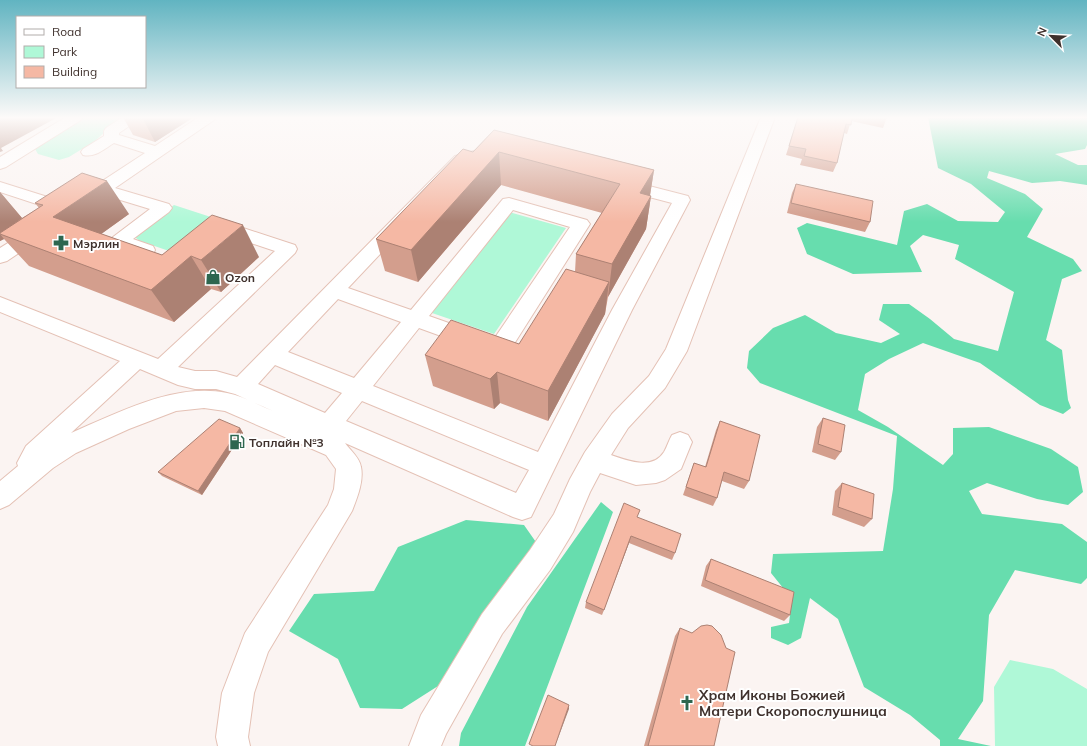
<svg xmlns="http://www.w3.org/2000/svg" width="1087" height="746" viewBox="0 0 1087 746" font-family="Mulish,sans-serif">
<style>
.green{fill:#aff8d7}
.forest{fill:#67ddae}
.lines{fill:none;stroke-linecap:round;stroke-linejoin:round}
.minor-casing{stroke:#e4c1b5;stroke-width:2}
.minor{fill:#fff;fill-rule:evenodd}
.wall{fill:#d39e8d}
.shaded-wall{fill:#ac8173}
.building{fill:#f5b8a4;stroke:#ac8173}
.labels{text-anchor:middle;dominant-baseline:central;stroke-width:4;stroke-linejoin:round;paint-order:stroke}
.poi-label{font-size:12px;font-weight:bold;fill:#3f312d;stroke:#fff;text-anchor:start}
.near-poi-label{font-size:14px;font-weight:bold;fill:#3f312d;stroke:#fff;text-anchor:start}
</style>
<rect width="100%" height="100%" fill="#fbf4f2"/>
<path class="green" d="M 82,117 L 126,117 L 110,127 L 95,141 L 69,157 L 59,160 L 38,154 L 35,149 L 39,145 Z
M 174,205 L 220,220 L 169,251 L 140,241 L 136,238 L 136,235 L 140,231 Z
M 509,212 L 566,228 L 494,334 L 429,312 Z
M 1010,660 L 1053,669 L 1087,689 L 1087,746 L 995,746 L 994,687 Z"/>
<path class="forest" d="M 928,117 L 1087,117 L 1087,145 L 1085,149 L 1055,154 L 1078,165 L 1087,165 L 1087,185 L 1060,181 L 1032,183 L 989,171 L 987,178 L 1025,194 L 1043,209 L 1027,237 L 1073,259 L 1082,271 L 1062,279 L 1046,340 L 1062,350 L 1068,400 L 1071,408 L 1063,414 L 1040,405 L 980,363 L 923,343 L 889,359 L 865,374 L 858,410 L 888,427 L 943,465 L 953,454 L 953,428 L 989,427 L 1051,449 L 1078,467 L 1083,492 L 1068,505 L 1037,499 L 987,483 L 969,491 L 982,514 L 1062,524 L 1087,542 L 1087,578 L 1081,584 L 1015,570 L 989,615 L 983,701 L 958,739 L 991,746 L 940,746 L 940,740 L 910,715 L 864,687 L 838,619 L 810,598 L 801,638 L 788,645 L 771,638 L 771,627 L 789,623 L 792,599 L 771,573 L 773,554 L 883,551 L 893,489 L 897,436 L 760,383 L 747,368 L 749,351 L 773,328 L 805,315 L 836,333 L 881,343 L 900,334 L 879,320 L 883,304 L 909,304 L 930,319 L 954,339 L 998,351 L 1014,292 L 955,259 L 959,245 L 923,235 L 910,246 L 922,272 L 853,274 L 807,254 L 797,228 L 807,223 L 897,245 L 904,211 L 927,204 L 958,221 L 998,222 L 1005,212 L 971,184 L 938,168 Z
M 601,502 L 613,512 L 525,746 L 459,746 L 461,733 L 527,607 Z
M 466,520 L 524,525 L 538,545 L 449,679 L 402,709 L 360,708 L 338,659 L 289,631 L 314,594 L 374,591 L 398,547 Z"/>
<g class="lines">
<defs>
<path id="minor" d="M 66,117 L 83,117 L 81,120 L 6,167 L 0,169 L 0,157 Z
M 123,117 L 140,117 L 138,120 L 119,133 L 119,135 L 155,146 L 199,117 L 216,117 L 214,120 L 115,188 L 169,204 L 172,208 L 169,212 L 133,239 L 153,246 L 155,250 L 153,254 L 146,256 L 113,245 L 110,241 L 113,237 L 150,209 L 104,195 L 93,200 L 87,199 L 85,195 L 87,191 L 145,153 L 114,143 C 104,149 95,158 83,155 L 81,152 L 83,149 L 104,136 L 104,131 L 106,128 Z
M 761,117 L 775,117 L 687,351 L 665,388 L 628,428 L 611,455 C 626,460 652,471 664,452 C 667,447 669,440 672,435 L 680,432 L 688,435 L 692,442 L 681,469 L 665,480 L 656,483 L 636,485 L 600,473 L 590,492 L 573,532 L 550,570 L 502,634 L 446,734 L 441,746 L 409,746 L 421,715 L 482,614 L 530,550 L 554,514 L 570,479 L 585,452 L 612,414 L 649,376 L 666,349 Z
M 493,146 L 688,196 L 690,200 L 632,310 L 531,517 L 522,520 L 513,517 L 345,443 C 350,450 360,458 361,467 C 364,481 357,498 352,511 L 268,652 L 254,693 L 248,737 L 250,746 L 218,746 L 216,737 L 222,693 L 245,633 L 328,505 L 334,489 L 336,469 L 326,455 L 225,411 L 204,408 L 176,411 L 129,429 L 76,453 L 53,468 L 9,505 L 0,509 L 0,481 L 18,466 L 17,463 L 26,446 L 120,361 L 0,312 L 0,297 L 158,359 L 275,251 L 224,234 L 220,235 L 214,233 L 211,229 C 216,222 220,221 228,223 L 295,245 L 297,249 L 295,253 L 178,367 L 195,371 L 216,371 L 237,377 L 455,156 ZM 493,156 L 672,203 L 612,310 L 538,452 L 373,386 L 419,328 L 499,357 L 507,355 L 590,224 L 587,220 L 509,198 L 503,199 L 411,310 L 348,288 L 467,162 ZM 513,210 L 570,227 L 494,339 L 429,316 ZM 338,299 L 401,322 L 354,378 L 288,352 ZM 275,365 L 342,393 L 325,413 L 258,384 ZM 140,369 L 178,385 L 195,389 L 216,389 L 235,394 L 273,411 C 258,405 243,396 227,393 C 176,382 117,413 71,433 ZM 362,401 L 529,470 L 516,493 L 346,421 Z
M 0,182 L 73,205 L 76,209 L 73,213 L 67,214 L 0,192 Z
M 38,226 L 44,228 L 47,232 L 44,236 L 7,261 L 0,263 L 0,248 L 32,228 Z"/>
</defs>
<use href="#minor" class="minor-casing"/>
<use href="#minor" class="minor"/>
</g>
<path class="wall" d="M 123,117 L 194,117 L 155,142 L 133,135 Z
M 798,117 L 887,117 L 883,128 L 851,121 L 847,134 L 844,133 L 837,163 L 833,172 L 800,165 L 802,159 L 786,155 Z
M 494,130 L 654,170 L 650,196 L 651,196 L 646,229 L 608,297 L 605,314 L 548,421 L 500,403 L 494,409 L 433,386 L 425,355 L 519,344 L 575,272 L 576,254 L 602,213 L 501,185 L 418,282 L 385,271 L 376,239 L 473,152 Z
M 796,184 L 870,222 L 865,232 L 787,213 L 792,193 Z
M 0,192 L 22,218 L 39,208 L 35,203 L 129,214 L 101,234 L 162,255 L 259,257 L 221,292 L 211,289 L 174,322 L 29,266 L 4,239 L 0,241 Z
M 823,418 L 841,452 L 835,460 L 812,452 L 817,427 Z
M 720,421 L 749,481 L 744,489 L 722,481 L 717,498 L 713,506 L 683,495 L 694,463 L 705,467 L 716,430 Z
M 240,428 L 243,433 L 202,495 L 162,476 L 158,472 Z
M 842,483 L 872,519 L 864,527 L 832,515 L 835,491 Z
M 638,517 L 675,553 L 672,560 L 629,543 L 602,615 L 585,608 L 586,602 Z
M 711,559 L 790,615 L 784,621 L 701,586 L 706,566 Z
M 680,628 L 714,746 L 644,746 L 675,636 Z"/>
<path class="shaded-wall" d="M 0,117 L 58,117 L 1,148 L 3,151 L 0,152 Z
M 142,117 L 194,117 L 155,142 Z
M 499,152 L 501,185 L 418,282 L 411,250 Z
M 654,170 L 649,201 L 651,196 L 646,229 L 608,297 L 612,264 L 640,193 Z
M 107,181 L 129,214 L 79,250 L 53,217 Z
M 0,192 L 22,218 L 0,234 Z
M 243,225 L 259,257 L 221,292 L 201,260 Z
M 0,234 L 4,239 L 0,241 Z
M 191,256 L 211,289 L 174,322 L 151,290 Z
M 609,282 L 605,314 L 548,421 L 548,391 Z
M 497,372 L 500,403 L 494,409 L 490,379 Z
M 240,428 L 243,433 L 202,495 L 198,491 Z
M 631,536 L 629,543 L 602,615 L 604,610 Z
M 569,705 L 569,709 L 555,746 Z"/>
<path class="building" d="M 798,117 L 852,117 L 851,125 L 846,124 L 837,163 L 804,156 L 806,149 L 789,146 Z
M 494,130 L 654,170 L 640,193 L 651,196 L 612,264 L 576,254 L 620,184 L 499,152 L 411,250 L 376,239 L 463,149 L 473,152 Z
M 82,173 L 107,181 L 53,217 L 162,255 L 212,215 L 243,225 L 201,260 L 191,256 L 151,290 L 0,234 L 0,233 L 43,205 L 35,203 Z
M 796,184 L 873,201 L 870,222 L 791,203 Z
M 566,269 L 609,282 L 548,391 L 497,372 L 490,379 L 425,355 L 451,320 L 519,344 Z
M 823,418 L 845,425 L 841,452 L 818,444 Z
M 219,419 L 240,428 L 198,491 L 158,472 Z
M 720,421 L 760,435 L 749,481 L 724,472 L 717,498 L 686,487 L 694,463 L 706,467 Z
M 842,483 L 874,494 L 872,519 L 838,507 Z
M 624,503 L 640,510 L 637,517 L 681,534 L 675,553 L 631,536 L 604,610 L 586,602 Z
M 711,559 L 794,592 L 790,615 L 705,580 Z
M 707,625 L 712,626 L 721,635 L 726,648 L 735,652 L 714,746 L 648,746 L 680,628 L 692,633 L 701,626 Z
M 548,695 L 569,705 L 555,746 L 533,746 L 529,744 Z"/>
<linearGradient id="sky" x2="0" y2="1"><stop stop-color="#61b4c1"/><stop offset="0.53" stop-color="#fdfaf9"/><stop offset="1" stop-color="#fdfaf9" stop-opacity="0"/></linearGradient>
<rect width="1087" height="222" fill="url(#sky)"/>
<defs>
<symbol id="pharmacy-bare" viewBox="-9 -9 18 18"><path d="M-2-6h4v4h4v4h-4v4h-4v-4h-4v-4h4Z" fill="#2d664f" stroke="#fff" stroke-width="2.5" paint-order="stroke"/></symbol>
<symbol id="shop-bare" viewBox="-9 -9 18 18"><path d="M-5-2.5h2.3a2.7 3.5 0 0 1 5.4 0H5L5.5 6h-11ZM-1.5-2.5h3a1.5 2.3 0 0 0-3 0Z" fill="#2d664f" stroke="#fff" stroke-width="2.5" paint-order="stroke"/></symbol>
<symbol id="fuel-bare" viewBox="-9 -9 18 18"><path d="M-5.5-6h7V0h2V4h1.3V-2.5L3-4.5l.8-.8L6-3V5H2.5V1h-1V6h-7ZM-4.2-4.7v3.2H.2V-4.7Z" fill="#2d664f" stroke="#fff" stroke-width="2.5" paint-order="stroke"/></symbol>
<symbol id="church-bare" viewBox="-9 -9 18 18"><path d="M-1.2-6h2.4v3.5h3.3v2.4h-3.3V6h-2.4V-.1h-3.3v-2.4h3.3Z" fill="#2d664f" stroke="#fff" stroke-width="2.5" paint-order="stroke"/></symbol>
</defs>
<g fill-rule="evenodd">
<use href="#pharmacy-bare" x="50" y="232" width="22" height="22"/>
<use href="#shop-bare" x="202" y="266" width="22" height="22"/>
<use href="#fuel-bare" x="226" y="431" width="22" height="22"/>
<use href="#church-bare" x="676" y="692" width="22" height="22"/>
</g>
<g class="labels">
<g class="poi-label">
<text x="73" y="243">Мэрлин</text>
<text x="225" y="277">Ozon</text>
<text x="249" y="442">Топлайн №3</text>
</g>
<g class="near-poi-label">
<text x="699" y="695">Храм Иконы Божией<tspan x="699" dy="16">Матери Скоропослушница</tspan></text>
</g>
</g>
<rect x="16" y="16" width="130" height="72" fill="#ffffff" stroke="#b2adab"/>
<rect x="24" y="29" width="20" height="6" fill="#ffffff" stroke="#b2adab"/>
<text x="52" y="36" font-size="12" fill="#3f312d">Road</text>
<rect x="24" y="46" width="20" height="12" fill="#aff8d7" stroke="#b2adab"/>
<text x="52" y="56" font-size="12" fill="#3f312d">Park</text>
<rect x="24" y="66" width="20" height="12" fill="#f5b8a4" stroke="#b2adab"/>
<text x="52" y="76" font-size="12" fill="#3f312d">Building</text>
<g transform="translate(1051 36) rotate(294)" stroke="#ffffff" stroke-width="3" paint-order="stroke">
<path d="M0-3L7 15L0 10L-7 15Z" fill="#3f312d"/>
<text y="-6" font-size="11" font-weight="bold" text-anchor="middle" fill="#3f312d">N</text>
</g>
</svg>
